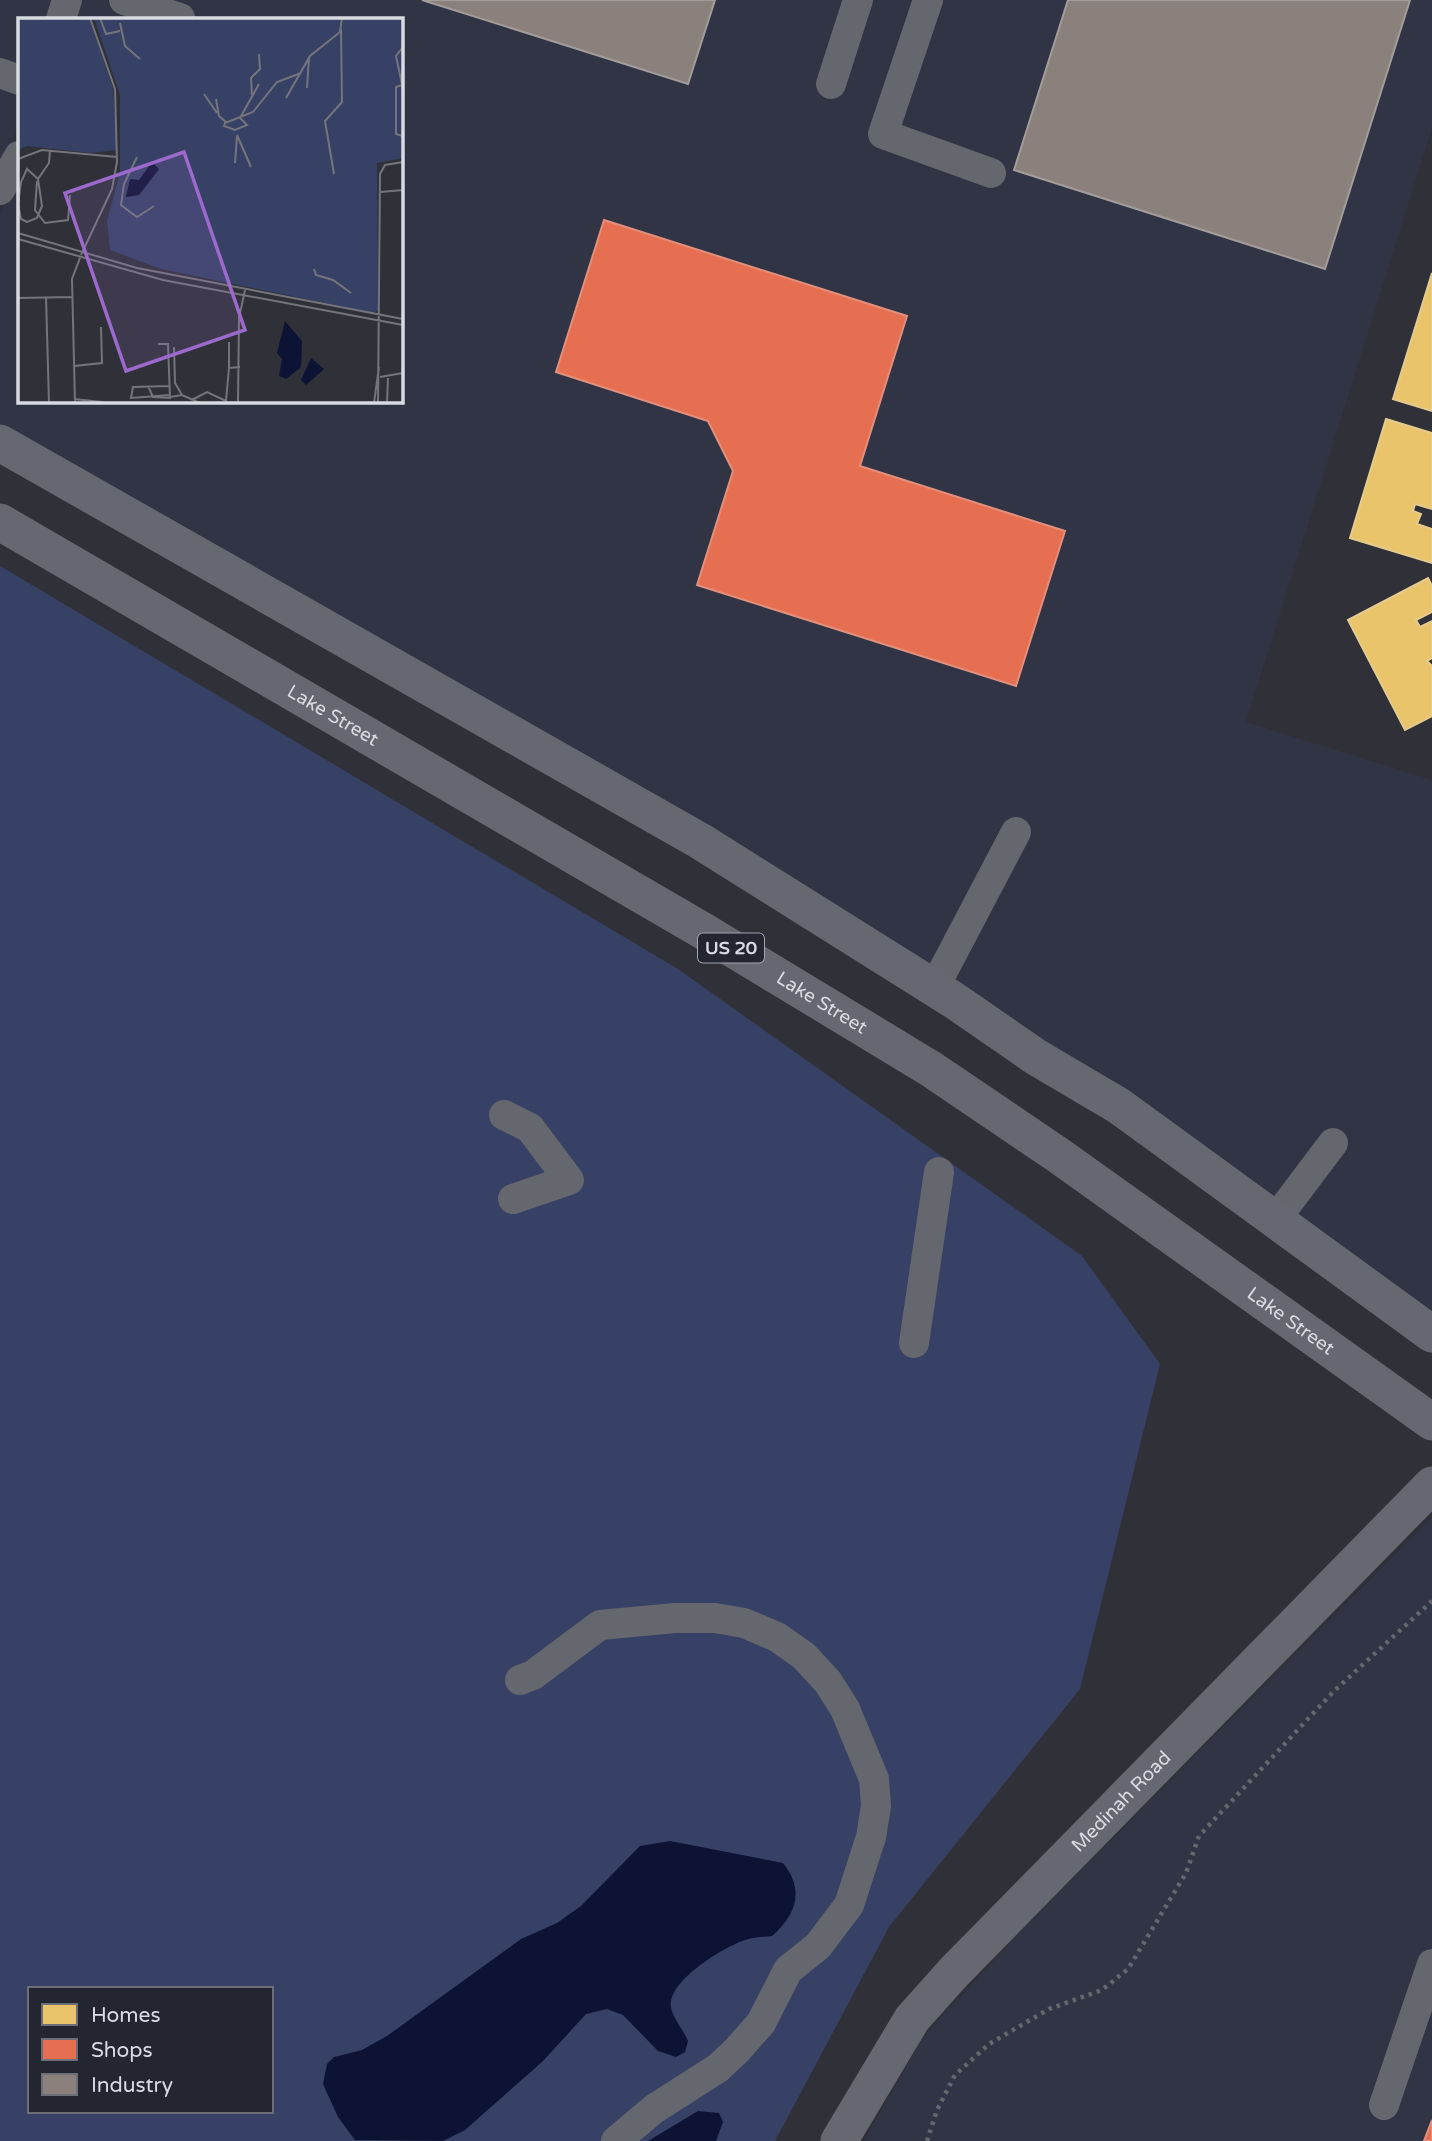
<svg xmlns="http://www.w3.org/2000/svg" width="1432" height="2141" viewBox="0 0 1432 2141" font-family="'Varela Round',sans-serif">
<style>
.built{fill:#303444}
.green{fill:#374165;fill-rule:evenodd}
.water{fill:#0d1335}
.homes{fill:#e9c46a;stroke:#e4cb8e;stroke-width:2}
.shops{fill:#e76f51;stroke:#e38f7d;stroke-width:2}
.industry{fill:#8a817c;stroke:#a29c9b;stroke-width:2}
.lines{fill:none;stroke-linecap:round;stroke-linejoin:round}
.path{stroke:#66676e;stroke-width:4.5;stroke-dasharray:3.5 5;stroke-linecap:butt}
.minor{stroke:#65676e;stroke-width:30}
.major{stroke:#656870;stroke-width:37}
.labels{text-anchor:middle;dominant-baseline:central;stroke-width:7;stroke-linejoin:round;paint-order:stroke}
.shield{fill:#232631;stroke:#a2a5ae;stroke-width:2}
.shield-label{font-size:18px;font-weight:bold;fill:#d9dbe3}
.street-label{font-size:19px;fill:#d9dbe3;stroke:#232631}
.inset-road{fill:none;stroke:#74757c;stroke-width:2}
.view{fill:#9c69cc;fill-opacity:0.15;stroke:#9c69cc;stroke-width:3.5}
.inset-edge{fill:none;stroke:#d9dbe3;stroke-width:3.5}
</style>
<rect width="100%" height="100%" fill="#303138"/>
<path class="built" d="M 0,0 L 58,0 L 52,19 L 19,19 L 19,121 L 11,148 L 0,166 Z
M 83,0 L 1432,0 L 1432,128 L 1246,722 L 1432,780 L 1432,1320 L 1089,1077 L 0,428 L 0,212 L 19,180 L 19,401 L 401,401 L 401,19 L 77,19 Z
M 1432,1517 L 1432,2141 L 864,2141 L 923,2037 L 1018,1934 Z"/>
<path class="green" d="M 0,566 L 678,969 L 1082,1256 L 1160,1364 L 1080,1689 L 889,1927 L 775,2141 L 0,2141 ZM 30,1989 L 271,1989 L 271,2111 L 30,2111 Z"/>
<path class="water" d="M 670,1841 L 783,1863 C 805,1890 796,1915 772,1936 C 763,1937 753,1937 745,1940 C 724,1947 667,1981 671,2007 C 672,2017 684,2031 688,2041 L 685,2052 L 676,2057 L 658,2051 L 623,2015 L 607,2009 L 586,2014 L 543,2061 L 465,2130 L 443,2141 L 355,2140 L 338,2117 L 323,2084 L 327,2064 L 334,2057 L 362,2050 L 387,2036 L 521,1939 L 557,1923 L 581,1906 L 640,1846 Z
M 698,2111 L 719,2113 L 723,2122 L 716,2141 L 648,2141 Z"/>
<path class="homes" d="M 1432,273 L 1432,411 L 1393,399 Z
M 1386,419 L 1432,433 L 1432,509 L 1415,504 L 1413,511 L 1421,514 L 1417,524 L 1432,529 L 1432,563 L 1350,538 Z
M 1428,578 L 1432,586 L 1432,612 L 1416,620 L 1420,627 L 1432,621 L 1432,658 L 1427,661 L 1432,666 L 1432,716 L 1405,730 L 1348,620 Z"/>
<path class="shops" d="M 604,220 L 907,316 L 860,466 L 1065,531 L 1016,686 L 697,585 L 733,471 L 708,421 L 556,372 Z
M 1432,2120 L 1432,2141 L 1424,2141 Z"/>
<path class="industry" d="M 422,0 L 715,0 L 688,84 Z
M 1068,0 L 1410,0 L 1325,269 L 1014,170 Z"/>
<g class="lines">
<path class="path" d="M 927,2141 L 937,2110 L 955,2075 L 989,2044 L 1049,2009 L 1102,1990 L 1128,1969 L 1186,1873 L 1199,1836 L 1333,1692 L 1432,1601"/>
<path class="minor" d="M 124,0 L 180,18
M 928,0 L 883,134 L 991,173
M 61,19 L 67,0
M 0,73 L 19,80
M 831,84 L 858,0
M 0,190 L 19,156
M 934,988 L 1016,832
M 504,1115 L 530,1128 L 569,1180 L 513,1199
M 1275,1220 L 1333,1143
M 914,1343 L 939,1172
M 520,1680 L 533,1675 L 600,1625 L 675,1618 L 715,1618 L 744,1623 L 777,1637 L 804,1656 L 828,1682 L 845,1709 L 874,1779 L 876,1806 L 871,1837 L 849,1905 L 818,1946 L 788,1970 L 761,2023 L 738,2049 L 718,2068 L 654,2109 L 616,2141
M 1384,2105 L 1432,1964"/>
<g class="major">
<path d="M 0,443 L 700,841 L 955,1001 L 1036,1057 L 1119,1106 L 1432,1334"/>
<path id="s1" d="M 0,522 L 705,932 L 931,1069 L 1058,1155 L 1432,1422"/>
<path id="s2" d="M 839,2141 L 912,2019 L 954,1972 L 1432,1485"/>
</g>
</g>
<g class="labels">
<rect class="shield" x="698" y="933.5" width="66" height="29" rx="5"/>
<g class="shield-label">
<text x="731" y="948">US 20</text>
</g>
<g class="street-label">
<text stroke="none"><textPath href="#s1" startOffset="385">Lake Street</textPath></text>
<text stroke="none"><textPath href="#s1" startOffset="952">Lake Street</textPath></text>
<text stroke="none"><textPath href="#s1" startOffset="1519">Lake Street</textPath></text>
<text stroke="none"><textPath href="#s2" startOffset="444">Medinah Road</textPath></text>
</g>
</g>
<g transform="translate(18 18)">
<rect width="385" height="385" fill="#303138"/>
<path d="M 0,0 L 71,0 L 95,70 L 99,132 L 73,135 L 9,128 L 0,132 ZM 76,0 L 385,0 L 385,140 L 359,145 L 360,292 L 355,295 L 143,251 L 92,232 L 89,203 L 102,154 L 102,77 Z" fill="#374165"/>
<path d="M 134,144 L 141,151 L 121,177 L 108,179 L 112,161 L 121,162 ZM 267,303 L 284,323 L 283,349 L 268,361 L 261,358 L 264,341 L 259,335 ZM 293,340 L 306,351 L 288,367 L 283,362 Z" fill="#0d1335"/>
<path class="inset-road" d="M 82,0 L 88,16 L 102,13M 102,5 L 107,28 L 122,41M 385,29 L 378,38 L 385,71M 384,67 L 378,69 L 378,116 L 385,118M 289,70 L 291,39M 186,76 L 199,95M 234,77 L 233,60 L 242,51 L 241,36M 268,80 L 292,38 L 322,14 L 324,0M 198,81 L 201,98 L 208,104M 222,100 L 229,107 L 217,112 L 206,108 L 207,105 L 235,94 L 259,64 L 283,55M 222,100 L 241,66M 219,117 L 233,149M 119,139 L 106,166 L 103,187 L 119,199 L 136,188M 0,141 L 24,132 L 99,139M 217,145 L 219,118M 316,156 L 307,103 L 324,84 L 323,11M 20,161 L 24,188 L 19,200 L 9,204 L 3,201 L 0,186 L 3,164 L 9,151 L 20,161 L 31,145 L 32,132M 19,163 L 17,192 L 27,205 L 50,202 L 52,177M 363,174 L 385,172M 0,215 L 119,250 L 385,301M 0,221 L 145,262 L 385,307M 63,237 L 94,171 L 99,144 L 97,71 L 72,0M 296,251 L 298,257 L 315,262 L 333,275M 28,279 L 31,385M 0,280 L 54,279M 211,324 L 211,350 L 222,349M 156,329 L 157,365 L 164,377M 56,348 L 84,345 L 83,309M 362,359 L 385,355M 130,368 L 135,379 L 152,380 L 150,326 L 140,326M 151,368 L 115,369 L 113,380 L 152,377M 152,379 L 164,377 L 182,385M 56,381 L 84,384M 174,382 L 189,374 L 208,383 L 211,350M 57,385 L 54,261 L 62,240M 220,385 L 221,300 L 227,272M 356,385 L 361,349M 360,385 L 362,156 L 367,147 L 385,144M 369,385 L 370,360"/>
<path class="view" d="M 166,134 L 227,312 L 108,353 L 47,175 Z"/>
<rect width="385" height="385" class="inset-edge"/>
</g>
<rect x="28" y="1987" width="245" height="126" fill="#232631" stroke="#6c6e78" stroke-width="2"/>
<rect x="42" y="2004" width="35" height="21" fill="#e9c46a" stroke="#6c6e78" stroke-width="2"/>
<text x="91" y="2022" font-size="21" fill="#d9dbe3">Homes</text>
<rect x="42" y="2039" width="35" height="21" fill="#e76f51" stroke="#6c6e78" stroke-width="2"/>
<text x="91" y="2057" font-size="21" fill="#d9dbe3">Shops</text>
<rect x="42" y="2074" width="35" height="21" fill="#8a817c" stroke="#6c6e78" stroke-width="2"/>
<text x="91" y="2092" font-size="21" fill="#d9dbe3">Industry</text>
</svg>
